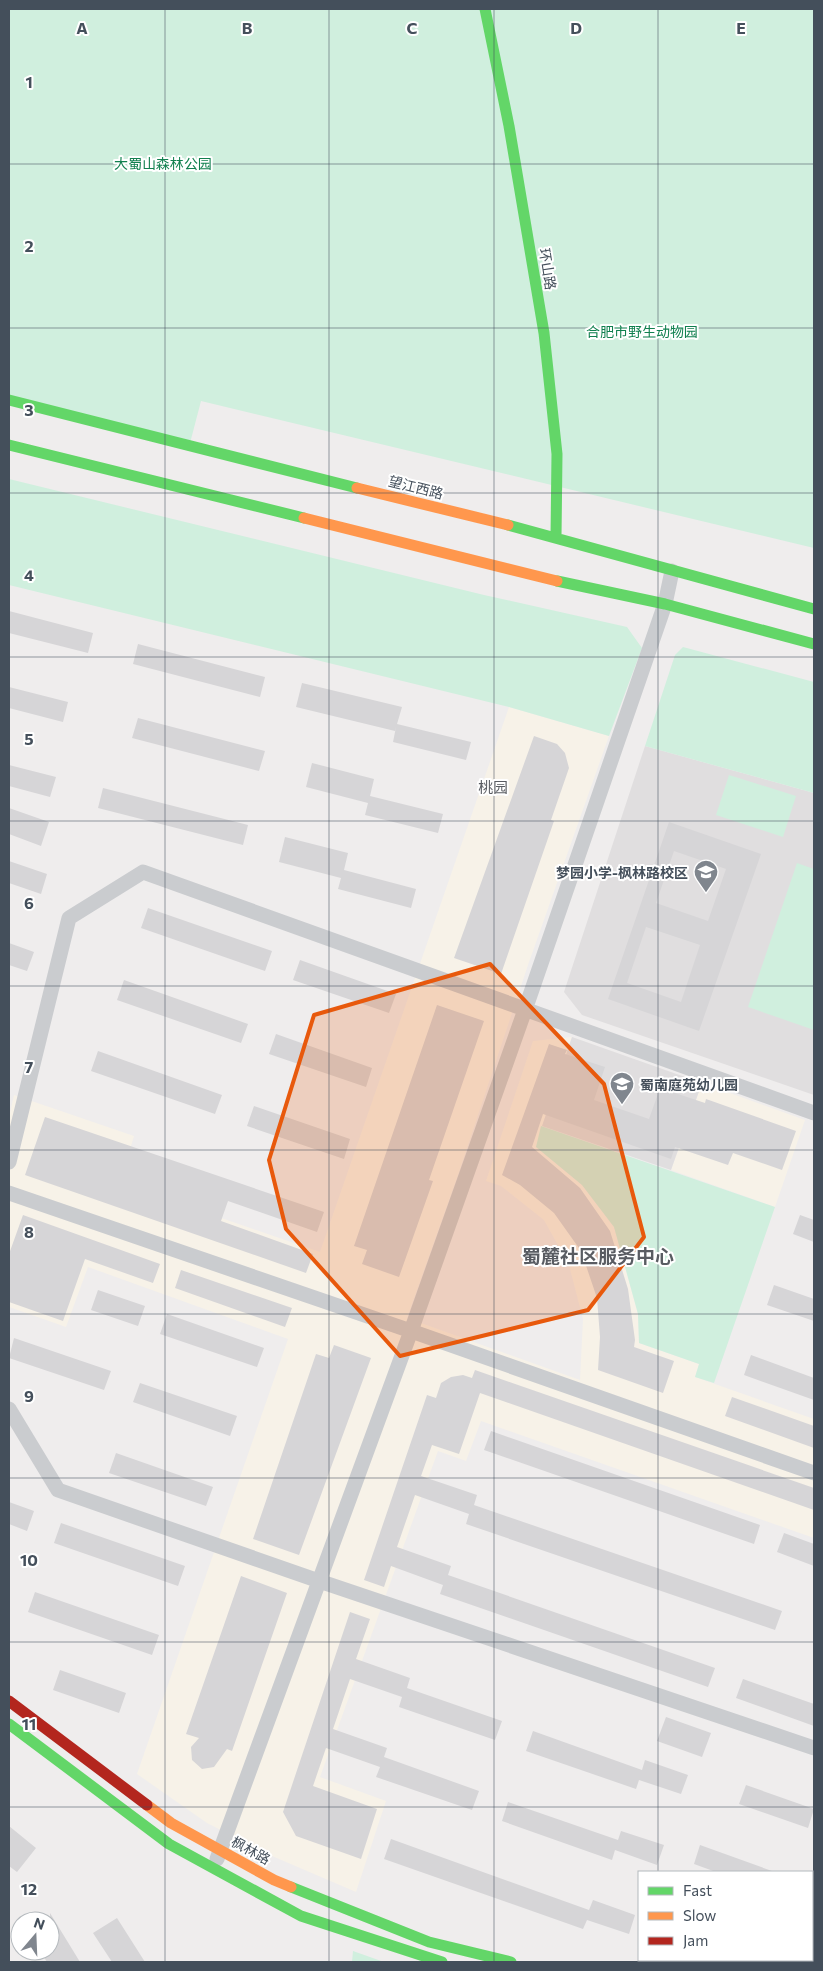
<svg xmlns="http://www.w3.org/2000/svg" width="823" height="1971" viewBox="0 0 823 1971" font-family="Commissioner,'Noto Sans SC',sans-serif">
<style>
.commercial{fill:#f7f2e8}
.education{fill:#e0dedf}
.green{fill:#d0efde}
.building{fill:#d6d5d7;fill-rule:evenodd}
.lines{fill:none;stroke-linecap:round;stroke-linejoin:round}
.street{stroke:#cacccf;stroke-width:15}
.fast{stroke:#63d668;stroke-width:11}
.slow{stroke:#ff974d;stroke-width:11}
.jam{stroke:#b3261e;stroke-width:11}
.marked{fill:#e8590c;fill-opacity:0.2;stroke:#e8590c;stroke-width:4;stroke-linejoin:round}
.grid{fill:none;stroke:#444f5b;stroke-width:1;stroke-opacity:0.55}
.labels{text-anchor:middle;dominant-baseline:central;stroke-width:4;stroke-linejoin:round;paint-order:stroke}
.park-label{font-size:14px;fill:#11804f;stroke:#fff}
.street-label{font-size:14px;fill:#444f5b;stroke:#fff}
.poi-label{font-size:14px;font-weight:bold;fill:#444f5b;stroke:#fff;text-anchor:end}
.neighbourhood-label{font-size:15px;fill:#595c62;stroke:#fff}
.district-label{font-size:19px;font-weight:bold;fill:#595c62;stroke:#fff}
.grid-label{font-size:16px;text-anchor:middle;font-weight:bold;fill:#444f5b;stroke:#fff;stroke-width:4;stroke-linejoin:round;paint-order:stroke}
</style>
<rect width="100%" height="100%" fill="#efeded"/>
<path class="commercial" d="M 509,707 L 609,736 L 528,965 L 458,1175 L 407,1318 L 580,1380 L 583,1319 L 569,1265 L 544,1220 L 501,1186 L 486,1181 L 533,1041 L 572,1037 L 536,1147 L 582,1185 L 614,1227 L 638,1314 L 639,1343 L 699,1364 L 695,1377 L 814,1419 L 814,1538 L 481,1421 L 466,1461 L 438,1451 L 320,1777 L 386,1801 L 356,1892 L 272,1856 L 207,1823 L 137,1774 L 288,1339 L 88,1267 L 66,1327 L 9,1307 L 9,1117 L 14,1095 L 134,1136 L 120,1183 L 320,1252 Z
M 702,1083 L 805,1120 L 775,1207 L 671,1170 Z"/>
<path class="education" d="M 645,746 L 814,793 L 814,1095 L 582,1015 L 564,992 Z
M 572,1037 L 702,1083 L 671,1170 L 542,1126 Z"/>
<path class="green" d="M 9,9 L 814,9 L 814,548 L 201,401 L 189,447 L 9,400 Z
M 9,479 L 484,595 L 627,627 L 642,648 L 609,736 L 509,707 L 9,585 Z
M 683,647 L 814,682 L 814,793 L 645,746 L 675,655 Z
M 729,775 L 796,796 L 783,837 L 716,815 Z
M 797,863 L 814,869 L 814,1030 L 748,1007 Z
M 541,1126 L 775,1207 L 714,1383 L 695,1377 L 699,1364 L 639,1343 L 638,1314 L 614,1227 L 582,1185 L 536,1147 Z
M 353,1951 L 384,1962 L 352,1962 Z"/>
<path class="building" d="M 9,611 L 93,633 L 88,653 L 9,633 Z
M 138,644 L 265,677 L 260,697 L 133,664 Z
M 302,683 L 402,707 L 397,724 L 471,742 L 466,760 L 393,742 L 396,727 L 395,731 L 296,707 Z
M 9,687 L 68,702 L 63,722 L 9,708 Z
M 138,718 L 265,751 L 259,771 L 132,738 Z
M 534,736 L 557,744 L 565,753 L 569,768 L 551,820 L 554,821 L 501,974 L 454,958 Z
M 312,763 L 374,779 L 370,796 L 443,814 L 438,833 L 365,815 L 368,803 L 306,787 Z
M 9,765 L 56,777 L 50,797 L 9,786 Z
M 103,788 L 248,825 L 243,845 L 98,808 Z
M 9,808 L 49,822 L 41,846 L 9,834 Z
M 669,822 L 761,854 L 699,1031 L 608,999 ZM 674,851 L 726,869 L 708,921 L 656,903 ZM 646,927 L 700,945 L 681,1002 L 627,983 Z
M 285,837 L 348,853 L 344,870 L 416,889 L 411,908 L 338,889 L 341,878 L 279,862 Z
M 9,861 L 47,874 L 41,894 L 9,883 Z
M 148,908 L 272,951 L 265,971 L 141,928 Z
M 9,943 L 34,952 L 27,971 L 9,965 Z
M 300,960 L 396,994 L 389,1013 L 293,980 Z
M 124,980 L 248,1024 L 241,1043 L 117,1000 Z
M 437,1005 L 484,1021 L 429,1180 L 433,1181 L 399,1277 L 362,1264 L 367,1250 L 354,1246 Z
M 276,1034 L 372,1068 L 366,1087 L 269,1054 Z
M 549,1044 L 567,1050 L 565,1054 L 605,1067 L 594,1100 L 649,1119 L 660,1088 L 705,1103 L 706,1099 L 796,1131 L 782,1170 L 733,1153 L 728,1165 L 675,1147 L 671,1159 L 543,1114 L 532,1147 L 580,1188 L 610,1231 L 628,1289 L 635,1340 L 634,1347 L 674,1361 L 663,1393 L 598,1370 L 600,1337 L 597,1298 L 581,1251 L 554,1213 L 520,1185 L 502,1175 Z
M 98,1051 L 222,1095 L 215,1114 L 91,1071 Z
M 254,1106 L 350,1139 L 344,1159 L 247,1126 Z
M 45,1117 L 324,1212 L 317,1232 L 228,1201 L 221,1221 L 313,1254 L 306,1273 L 25,1175 Z
M 23,1215 L 160,1264 L 153,1283 L 85,1259 L 63,1321 L 9,1302 L 9,1254 Z
M 800,1215 L 814,1220 L 814,1242 L 793,1234 Z
M 181,1270 L 292,1308 L 285,1327 L 175,1288 Z
M 774,1285 L 814,1299 L 814,1321 L 767,1305 Z
M 98,1290 L 145,1306 L 138,1326 L 91,1310 Z
M 167,1314 L 264,1348 L 257,1367 L 160,1334 Z
M 14,1338 L 111,1371 L 104,1390 L 9,1358 Z
M 334,1345 L 371,1358 L 299,1555 L 253,1539 L 316,1354 L 329,1358 Z
M 751,1355 L 814,1378 L 814,1400 L 744,1375 Z
M 475,1370 L 814,1488 L 814,1510 L 480,1393 L 459,1454 L 432,1445 L 421,1476 L 477,1495 L 474,1505 L 782,1611 L 775,1630 L 466,1524 L 469,1514 L 415,1495 L 397,1547 L 451,1566 L 448,1575 L 715,1668 L 708,1687 L 440,1594 L 443,1585 L 391,1566 L 384,1587 L 364,1580 L 427,1395 L 436,1398 L 441,1383 L 451,1377 L 463,1375 L 472,1378 Z
M 140,1383 L 237,1416 L 230,1436 L 133,1402 Z
M 732,1397 L 814,1426 L 814,1448 L 725,1416 Z
M 491,1431 L 760,1525 L 754,1544 L 484,1450 Z
M 116,1453 L 213,1487 L 206,1506 L 109,1473 Z
M 9,1502 L 34,1511 L 27,1531 L 9,1524 Z
M 61,1523 L 185,1566 L 178,1586 L 54,1543 Z
M 784,1533 L 814,1544 L 814,1566 L 777,1552 Z
M 241,1576 L 287,1593 L 232,1751 L 227,1749 L 214,1767 L 202,1769 L 192,1760 L 191,1747 L 199,1738 L 186,1734 Z
M 35,1592 L 159,1635 L 152,1655 L 28,1612 Z
M 350,1612 L 370,1619 L 356,1659 L 410,1678 L 407,1688 L 502,1721 L 495,1740 L 399,1707 L 402,1697 L 350,1679 L 333,1729 L 387,1748 L 384,1757 L 479,1791 L 472,1810 L 376,1777 L 380,1767 L 326,1748 L 313,1786 L 377,1809 L 361,1859 L 296,1836 L 283,1812 Z
M 60,1670 L 126,1693 L 119,1713 L 53,1690 Z
M 743,1679 L 814,1704 L 814,1726 L 736,1698 Z
M 666,1717 L 711,1733 L 702,1757 L 657,1741 Z
M 533,1731 L 642,1770 L 645,1760 L 688,1775 L 681,1794 L 639,1780 L 636,1789 L 526,1751 Z
M 746,1785 L 814,1809 L 808,1828 L 739,1804 Z
M 508,1802 L 618,1840 L 621,1831 L 664,1845 L 657,1865 L 615,1850 L 612,1860 L 502,1821 Z
M 9,1826 L 36,1848 L 17,1872 L 9,1866 Z
M 391,1839 L 589,1910 L 593,1900 L 635,1915 L 629,1934 L 587,1920 L 583,1929 L 384,1859 Z
M 700,1845 L 772,1871 L 772,1872 L 716,1872 L 694,1864 Z
M 50,1913 L 80,1962 L 47,1962 L 40,1951 L 50,1951 Z
M 117,1918 L 145,1962 L 112,1962 L 93,1933 Z"/>
<g class="lines">
<path class="street" d="M 9,1162 L 69,918 L 143,872 L 814,1113
M 9,1193 L 411,1331 L 814,1473
M 9,1409 L 58,1490 L 319,1581 L 814,1748
M 217,1859 L 411,1331 L 526,1007 L 665,604 L 672,571"/>
<path class="fast" d="M 485,9 L 509,126 L 544,333 L 557,454 L 556,537
M 9,400 L 357,488
M 9,445 L 304,518
M 508,525 L 814,609
M 557,581 L 665,604 L 814,644
M 9,1724 L 169,1844 L 301,1916 L 442,1962
M 291,1887 L 429,1942 L 511,1962"/>
<path class="slow" d="M 357,488 L 508,525
M 304,518 L 557,581
M 147,1805 L 171,1823 L 274,1880 L 291,1887"/>
<path class="jam" d="M 9,1701 L 147,1805"/>
</g>
<path class="marked" d="M 490,964 L 604,1084 L 644,1237 L 588,1310 L 400,1356 L 286,1229 L 269,1160 L 314,1015 Z"/>
<path class="grid" d="M 165,9 L 165,1962M 329,9 L 329,1962M 494,9 L 494,1962M 658,9 L 658,1872M 9,164 L 814,164M 9,328 L 814,328M 9,493 L 814,493M 9,657 L 814,657M 9,821 L 814,821M 9,986 L 814,986M 9,1150 L 814,1150M 9,1314 L 814,1314M 9,1478 L 814,1478M 9,1642 L 814,1642M 9,1807 L 814,1807M 658,1960 L 658,1962"/>
<defs>
<symbol id="school-pin" viewBox="-11 -11 22 30"><path d="M0 17L-7.5 6A9.5 9.5 0 1 1 7.5 6Z" fill="#80868e" stroke="#fff"/><path d="M0-5L7-2L0 1L-7-2ZM-4 1L0 2.5L4 1V4Q0 6-4 4Z" fill="#fff"/></symbol>
</defs>
<g fill-rule="evenodd">
<use href="#school-pin" x="692" y="858" width="28" height="38"/>
<use href="#school-pin" x="608" y="1070" width="28" height="38"/>
</g>
<g class="labels">
<g class="park-label">
<text x="163" y="163">大蜀山森林公园</text>
<text x="642" y="331">合肥市野生动物园</text>
</g>
<g class="street-label">
<text transform="translate(548 269) rotate(81)">环山路</text>
<text transform="translate(416 487) rotate(14)">望江西路</text>
<text transform="translate(251 1850) rotate(29)">枫林路</text>
</g>
<g class="poi-label">
<text x="688" y="872">梦园小学-枫林路校区</text>
<text x="640" y="1084" text-anchor="start">蜀南庭苑幼儿园</text>
</g>
<g class="neighbourhood-label">
<text x="493" y="787">桃园</text>
</g>
<g class="district-label">
<text x="598" y="1255">蜀麓社区服务中心</text>
</g>
</g>
<g class="grid-label">
<text x="82" y="34">A</text>
<text x="247" y="34">B</text>
<text x="412" y="34">C</text>
<text x="576" y="34">D</text>
<text x="741" y="34">E</text>
<text x="29" y="88">1</text>
<text x="29" y="252">2</text>
<text x="29" y="416">3</text>
<text x="29" y="581">4</text>
<text x="29" y="745">5</text>
<text x="29" y="909">6</text>
<text x="29" y="1073">7</text>
<text x="29" y="1238">8</text>
<text x="29" y="1402">9</text>
<text x="29" y="1566">10</text>
<text x="29" y="1730">11</text>
<text x="29" y="1895">12</text>
</g>
<rect width="823" height="1971" fill="none" stroke="#444f5b" stroke-width="20"/>
<rect x="638" y="1871" width="175" height="90" fill="#ffffff" stroke="#b4b9bd"/>
<rect x="648" y="1887" width="25" height="8" fill="#63d668" stroke="#b4b9bd"/>
<text x="683" y="1896" font-size="15" fill="#444f5b">Fast</text>
<rect x="648" y="1912" width="25" height="8" fill="#ff974d" stroke="#b4b9bd"/>
<text x="683" y="1921" font-size="15" fill="#444f5b">Slow</text>
<rect x="648" y="1937" width="25" height="8" fill="#b3261e" stroke="#b4b9bd"/>
<text x="683" y="1946" font-size="15" fill="#444f5b">Jam</text>
<g transform="translate(35 1936) rotate(19)"><circle r="24" fill="#ffffff" stroke="#b4b9bd"/>
<path d="M0-4L9 19L0 12L-9 19Z" fill="#80868e"/>
<text y="-8" font-size="14" font-weight="bold" text-anchor="middle" fill="#444f5b">N</text>
</g>
</svg>
